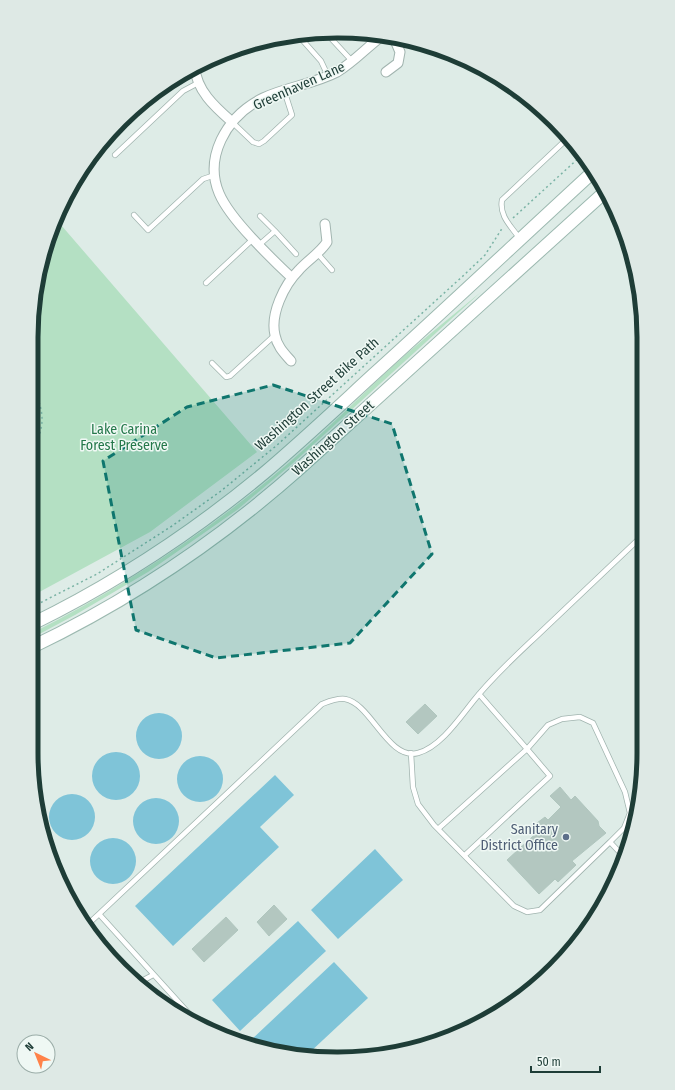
<svg xmlns="http://www.w3.org/2000/svg" width="675" height="1090" viewBox="0 0 675 1090" font-family="'Fira Sans Condensed',sans-serif">
<style>
.green{fill:#b4e0c3}
.water{fill:#7fc4d8}
.building{fill:#b3c7c0;stroke:#b0c6be}
.lines{fill:none;stroke-linecap:round;stroke-linejoin:round}
.lane-casing{stroke:#a1b4af;stroke-width:6}
.street-casing{stroke:#a1b4af;stroke-width:11}
.secondary-casing{stroke:#9cb9b0;stroke-width:14}
.path{stroke:#7bb3a5;stroke-width:1.5;stroke-dasharray:2 3;stroke-linecap:butt}
.lane{stroke:#fff;stroke-width:4.5}
.street{stroke:#fff;stroke-width:9}
.secondary{stroke:#fff;stroke-width:12}
.marked{fill:#0f766e;fill-opacity:0.2;stroke:#0f766e;stroke-width:3;stroke-dasharray:8 5;stroke-linejoin:round}
.service-dot{fill:#5c6f8a;stroke:#eff8f4;stroke-width:1.5}
.labels{text-anchor:middle;dominant-baseline:central;stroke-width:3;stroke-linejoin:round;paint-order:stroke}
.street-label{font-size:14px;fill:#1e3d37;stroke:#eff8f4}
.park-label{font-size:14px;fill:#24784a;stroke:#eff8f4}
.service-label{font-size:14px;fill:#4e5e75;stroke:#eff8f4;text-anchor:end}
.rim{fill:none;stroke:#1e3d37;stroke-width:5}
</style>
<rect width="100%" height="100%" fill="#deece7"/>
<path class="green" d="M 55,218 L 257,452 L 150,532 L 32,596 L 34,298 Z
M 481,292 L 292,464 L 237,510 L 148,572 L 75,615 L 32,638 L 32,633 C 118,590 198,538 272,477 C 321,437 364,391 411,350 C 434,330 458,311 481,292 Z"/>
<path class="water" d="M136 736a23 23 0 1 1 46 0a23 23 0 1 1-46 0Z
M92 776a24 24 0 1 1 48 0a24 24 0 1 1-48 0Z
M177 779a23 23 0 1 1 46 0a23 23 0 1 1-46 0Z
M 275,775 L 294,795 L 260,827 L 279,847 L 173,946 L 135,906 Z
M49 817a23 23 0 1 1 46 0a23 23 0 1 1-46 0Z
M133 821a23 23 0 1 1 46 0a23 23 0 1 1-46 0Z
M90 861a23 23 0 1 1 46 0a23 23 0 1 1-46 0Z
M 375,849 L 403,880 L 338,939 L 311,910 Z
M 298,921 L 326,951 L 240,1031 L 212,1000 Z
M 334,962 L 368,998 L 308,1054 L 256,1046 L 251,1040 Z"/>
<path class="building" d="M 504,82 L 524,94 L 525,95 L 520,101 L 516,97 L 514,99 L 501,85 Z
M 425,704 L 437,716 L 418,734 L 406,722 Z
M 560,787 L 571,800 L 575,796 L 598,821 L 599,826 L 606,833 L 572,861 L 576,865 L 558,882 L 555,879 L 539,894 L 507,860 L 542,828 L 537,823 L 545,817 L 548,820 L 561,807 L 550,796 Z
M 274,905 L 287,919 L 269,936 L 257,922 Z
M 226,917 L 238,930 L 204,962 L 192,949 Z"/>
<g class="lines">
<defs>
<path id="lane" d="M 326,33 L 352,61
M 297,34 L 321,61 L 328,76
M 232,122 L 253,142 L 259,144 L 264,141 L 292,115 L 284,90
M 115,155 L 183,91 L 198,83
M 134,215 L 148,230 L 203,179 L 215,175
M 275,231 L 296,254
M 520,239 C 511,226 499,216 502,200 L 569,137
M 259,245 L 275,231 L 260,216
M 317,253 L 332,270
M 206,283 L 253,239
M 212,363 L 226,377 L 230,376 L 275,335
M 479,694 L 527,749 L 548,725 L 562,719 L 580,717 L 593,723 L 625,792 L 630,813 L 624,828 L 610,842 L 624,857
M 411,753 L 413,787 L 418,804 L 434,825 L 514,906 L 527,912 L 540,910 L 610,842
M 438,829 L 527,749 L 550,776 L 465,855
M 87,925 L 99,914
M 138,983 L 153,975
M 193,1018 L 99,914 L 322,704 C 330,701 337,698 345,699 C 371,703 388,761 418,753 C 441,747 461,716 475,699 C 495,674 520,652 543,630 C 576,599 609,567 642,536"/>
<path id="street" d="M 195,67 C 196,90 215,107 231,121
M 386,72 L 398,63 L 400,52 L 394,38
M 292,278 C 278,265 264,251 251,237 C 225,209 202,181 221,140 C 230,121 243,108 263,98 C 286,87 314,84 337,72 C 354,62 367,47 382,36
M 291,361 C 284,353 277,346 275,335 C 270,314 284,285 299,270 C 308,260 320,253 327,242 L 325,224"/>
<path id="secondary" d="M 32,624 C 114,584 193,532 263,474 C 301,442 338,407 374,374 C 448,307 520,239 594,171
M 32,647 C 128,601 219,540 299,469 L 606,191"/>
</defs>
<use href="#lane" class="lane-casing"/>
<use href="#street" class="street-casing"/>
<use href="#secondary" class="secondary-casing"/>
<path class="path" d="M 513,218 L 582,155
M 33,447 C 46,428 44,408 33,389
M 32,607 L 97,574 L 172,526 L 221,491 L 276,446 L 464,275 L 485,255 L 503,227"/>
<use href="#lane" class="lane"/>
<use href="#street" class="street"/>
<use href="#secondary" class="secondary"/>
</g>
<path class="marked" d="M 273,385 L 392,424 L 432,554 L 350,643 L 216,658 L 136,630 L 103,461 L 187,407 Z"/>
<circle class="service-dot" cx="566" cy="837" r="4"/>
<g class="labels">
<g class="street-label">
<text transform="translate(299 86) rotate(-24)">Greenhaven Lane</text>
<text transform="translate(317 394) rotate(-42)">Washington Street Bike Path</text>
<text transform="translate(333 438) rotate(-42)">Washington Street</text>
</g>
<g class="park-label">
<text x="124" y="429">Lake Carina<tspan x="124" dy="16">Forest Preserve</tspan></text>
</g>
<g class="service-label">
<text x="558" y="829">Sanitary<tspan x="558" dy="16">District Office</tspan></text>
</g>
</g>
<path d="M0 0H675V1090H0ZM337 38H338A299 299 0 0 1 637 337V753A299 299 0 0 1 338 1052H337A299 299 0 0 1 38 753V337A299 299 0 0 1 337 38Z" fill="#dee9e5" fill-rule="evenodd"/>
<path class="rim" d="M337 38H338A299 299 0 0 1 637 337V753A299 299 0 0 1 338 1052H337A299 299 0 0 1 38 753V337A299 299 0 0 1 337 38Z"/>
<g transform="translate(36 1054) rotate(317)"><circle r="19" fill="#eff8f4" stroke="#9bada8"/>
<path d="M0-3L7 15L0 10L-7 15Z" fill="#ff8249"/>
<text y="-6" font-size="11" font-weight="bold" text-anchor="middle" fill="#1e3d37">N</text>
</g>
<path d="M531 1066v6h69v-6" fill="none" stroke="#1e3d37" stroke-width="2"/>
<text x="537" y="1066" font-size="12" fill="#1e3d37" stroke="#eff8f4" stroke-width="3" paint-order="stroke">50 m</text>
</svg>
